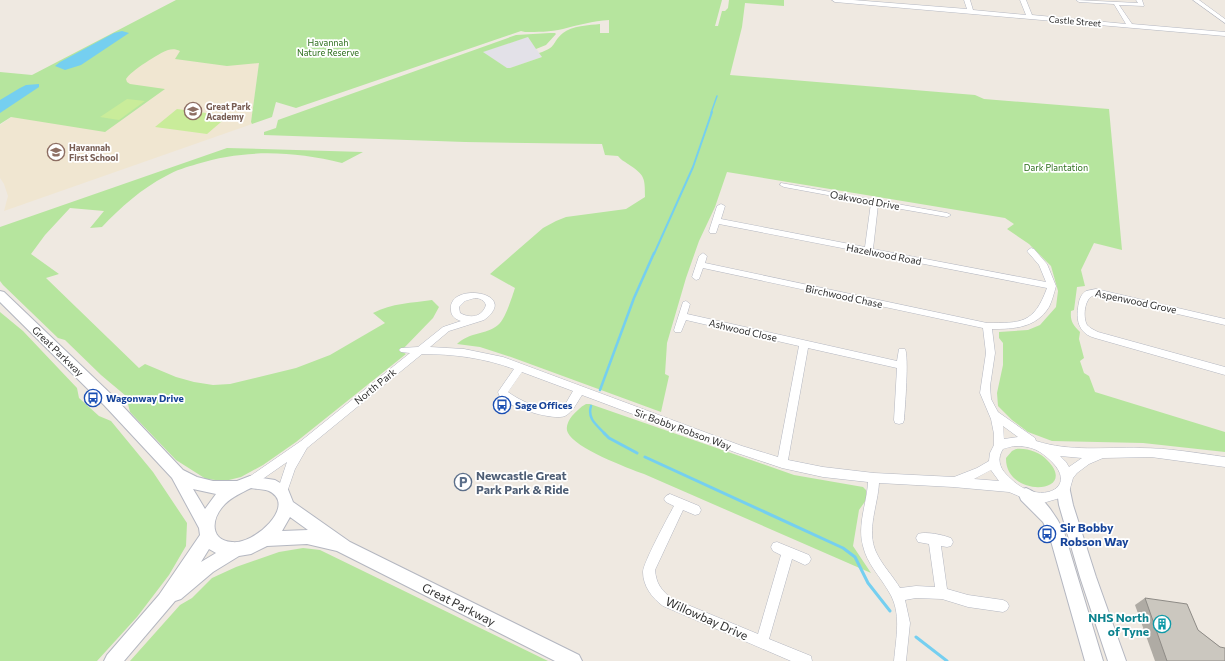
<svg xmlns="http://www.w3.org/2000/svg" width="1225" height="661" viewBox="0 0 1225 661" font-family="Commissioner,sans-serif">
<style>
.industrial{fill:#e3e1e8}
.education{fill:#f0e6d1}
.green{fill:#b6e59e}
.pitch{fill:#c9ec9a}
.water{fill:#75cff0}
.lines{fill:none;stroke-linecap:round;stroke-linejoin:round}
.stream-far3{stroke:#75cff0;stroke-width:1.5}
.stream-far2{stroke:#75cff0;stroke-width:2}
.stream-far1{stroke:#75cff0;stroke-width:2.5}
.stream{stroke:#75cff0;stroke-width:3}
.street-casing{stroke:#b4b7c1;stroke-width:1}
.secondary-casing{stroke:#b4b7c1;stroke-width:2}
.street{fill:#fff;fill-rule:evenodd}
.secondary{fill:#fff;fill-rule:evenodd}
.wall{fill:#afaba4}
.building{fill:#cbc7bf;stroke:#8e8b86}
.labels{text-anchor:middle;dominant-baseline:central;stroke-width:3.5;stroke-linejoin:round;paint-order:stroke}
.far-street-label{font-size:9px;fill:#2e2e2e;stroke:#fff}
.far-park-label{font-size:9px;fill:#2c6e1b;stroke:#fff}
.far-education-label{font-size:9px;font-weight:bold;fill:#785e54;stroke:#fff;text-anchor:start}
.street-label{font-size:10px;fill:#2e2e2e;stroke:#fff}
.transit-label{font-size:10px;font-weight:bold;fill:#164399;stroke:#fff;text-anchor:start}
.near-service-label{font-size:12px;font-weight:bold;fill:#4e5e75;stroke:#fff;text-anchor:start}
.near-transit-label{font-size:12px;font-weight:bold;fill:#164399;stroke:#fff;text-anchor:start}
.near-street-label{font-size:12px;fill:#2e2e2e;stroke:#fff}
.near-culture-label{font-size:12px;font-weight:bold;fill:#0d838f;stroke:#fff;text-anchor:end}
</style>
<rect width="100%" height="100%" fill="#efe9e1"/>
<path class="industrial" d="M 528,37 L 542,57 L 510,68 L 507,68 L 482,52 Z"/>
<path class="education" d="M 135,31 L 260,57 L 251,122 L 252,124 L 4,211 L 8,196 L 4,184 L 0,178 L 0,125 Z"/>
<path class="green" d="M 176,0 L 722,0 L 715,26 L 718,26 L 722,11 L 725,11 L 728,8 L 729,0 L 784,0 L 784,6 L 745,3 L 742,27 L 730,75 L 975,95 L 984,99 L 1109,109 L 1122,250 L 1094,243 L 1081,270 L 1085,286 L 1077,287 L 1074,310 L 1071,311 C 1070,321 1073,325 1080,332 L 1079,339 L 1084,358 L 1080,361 L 1084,373 L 1089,376 L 1095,392 L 1225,432 L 1225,452 L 1143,443 L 1052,441 L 1028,432 L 1012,420 L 998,406 L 997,393 L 1003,365 L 1003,343 L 999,338 L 999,332 L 1028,330 L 1040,325 L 1056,307 L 1058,291 L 1051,266 L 1029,244 L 1007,229 L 1014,224 L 1005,218 L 727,172 L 715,207 L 699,241 L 686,278 L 667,343 L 665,374 L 669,376 L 661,412 L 511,357 L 480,347 L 457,344 C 469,332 486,335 498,325 C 505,320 512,297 515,288 L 490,274 L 543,228 L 556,221 L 566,217 L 626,209 L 645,197 C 645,178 645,175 628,164 C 624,161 621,160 618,156 L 605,155 L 602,144 L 465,142 L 264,135 L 264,132 L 276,128 L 278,120 L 516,35 L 550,33 L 555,33 L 556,34 L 546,45 L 536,49 L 528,37 L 483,52 L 507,68 L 510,68 L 542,57 L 539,53 C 558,47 551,43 563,33 C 571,26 590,25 600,24 L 600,33 L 609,33 L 609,20 C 593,21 578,25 563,29 C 550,32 537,32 525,32 L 521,31 L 296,108 L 276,102 L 272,117 L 252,124 L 251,122 L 259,63 L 227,66 L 175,59 L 180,51 C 176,49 172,49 168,50 C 159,53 131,71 126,79 L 127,82 L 130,84 L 165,89 L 105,132 L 11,117 L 0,124 L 0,72 L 32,75 Z
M 227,148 L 363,152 L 342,163 C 293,151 245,149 197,164 C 187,167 176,170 166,176 C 141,189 121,207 102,227 L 90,228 L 104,211 L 70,208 L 45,235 L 31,254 L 59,274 L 46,278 L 139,368 L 145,364 L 176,377 L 194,382 L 213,385 L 230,384 L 296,368 L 330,355 L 385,323 L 373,313 C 392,303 412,303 432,300 L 439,307 L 433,318 L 401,351 L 406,354 L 296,442 L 263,465 L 241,477 L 225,481 L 206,479 L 176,460 L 130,412 L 126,396 L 101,375 L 65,340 L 58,338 L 3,285 L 0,281 L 0,227 Z
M 0,312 L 23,331 L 77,388 L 79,398 L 99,416 L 111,421 L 153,472 L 187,523 L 186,546 L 169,575 L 137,617 L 97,661 L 0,661 Z
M 586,404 L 590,404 L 794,475 L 863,487 L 866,490 L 866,500 L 859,510 L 853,546 L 871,573 L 644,474 C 627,468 575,448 568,433 C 565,428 568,421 572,416 C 576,412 580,407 586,404 Z
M 1016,449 C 1028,448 1039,452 1047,460 C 1081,494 1005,499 1006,458 L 1012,451 Z
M 303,548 L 320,550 L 548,661 L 130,661 L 180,605 L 192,598 L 212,578 L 236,567 L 279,552 Z"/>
<path class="pitch" d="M 127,99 L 145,101 L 119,120 L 100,117 Z
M 177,109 L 228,116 L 207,134 L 155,127 Z"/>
<path class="water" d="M 122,31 L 129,33 L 81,65 L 65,70 L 55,66 L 60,62 L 114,33 Z
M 39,84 L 39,87 L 0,113 L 0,100 L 20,88 L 26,85 Z"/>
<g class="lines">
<path class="stream-far3" d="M 711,113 L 717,96"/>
<path class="stream-far2" d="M 654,254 L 693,167 L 712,112"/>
<path class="stream-far1" d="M 600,390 L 634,298 L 654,253
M 591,406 C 587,419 597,425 605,434"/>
<path class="stream" d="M 604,433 L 609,438 L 637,453
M 645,457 L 843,548 L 855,557 L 868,583 L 890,611
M 916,637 L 947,661"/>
<defs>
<path id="street" d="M 832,0 L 853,0 L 967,9 L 964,0 L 970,0 L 973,10 L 1026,15 L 1020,0 L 1026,0 L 1032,15 L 1126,24 L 1114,4 L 1079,2 L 1076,0 L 1138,3 L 1136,0 L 1142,0 L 1144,6 L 1119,5 L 1132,24 L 1225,32 L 1225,36 L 835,2 Z
M 1193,0 L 1199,0 L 1225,19 L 1225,23 Z
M 781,183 L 947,213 L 951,215 L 947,217 L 878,205 L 873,249 L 1046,282 L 1039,265 L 1027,251 L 1031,248 L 1034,249 L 1047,264 L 1056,286 C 1054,293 1052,301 1049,307 C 1036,328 1014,329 992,329 L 995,353 L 990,386 L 991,399 L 998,412 L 1035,438 L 1036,441 C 1071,452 1104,447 1140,448 C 1168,448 1197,453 1225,457 L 1225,467 L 1151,457 L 1103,458 L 1089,464 L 1077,473 L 1073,478 L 1069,492 L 1060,498 L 1043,503 L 1028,500 L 1009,492 L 953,487 L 879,483 C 878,505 866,530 876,552 C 882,565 893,576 900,588 L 916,586 L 935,587 L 929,544 L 918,542 L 916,538 L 918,534 C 926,531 943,535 951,538 L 953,542 L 951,546 L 947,547 L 941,546 L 947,589 L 968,595 L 1003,600 L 1007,602 L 1009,606 L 1007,610 L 1003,612 L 968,607 L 942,599 L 916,598 L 905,600 L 910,623 L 906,661 L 894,661 C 896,637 902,613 889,592 C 880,576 867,564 863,546 C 857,525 867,503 868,482 L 823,477 L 782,468 L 737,453 L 582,395 C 577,402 573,412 565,416 C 553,421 509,407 501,398 C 499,396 499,394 498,392 L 514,369 C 484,358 454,354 422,354 L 307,448 L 295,469 L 286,495 L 282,497 L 278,495 L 277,492 L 287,462 L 254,485 L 250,487 L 246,485 L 245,482 L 246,479 L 301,441 L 410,353 L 401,352 L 399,350 L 401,348 L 418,347 L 443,327 L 461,321 C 455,319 451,316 451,310 C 447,281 522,292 484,320 L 449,331 L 430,347 L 464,349 L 503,357 L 742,446 L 778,457 L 799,346 L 686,320 L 681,332 L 675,332 L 674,330 L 683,302 L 686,301 L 690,304 L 687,314 L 897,361 L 899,349 L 905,349 C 909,356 905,408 904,420 L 903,423 L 899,424 L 895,423 L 894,420 L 897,368 L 808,348 L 788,460 L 823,467 L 874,473 L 954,477 L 977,468 L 989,461 L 990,453 L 994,445 L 994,434 L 991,419 L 980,393 L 986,353 L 983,328 L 703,268 L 699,279 L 696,280 L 692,277 L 699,256 L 703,253 L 707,256 L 705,263 L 987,323 C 1021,323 1034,324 1047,288 L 719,224 L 716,233 L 710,233 L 709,231 L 717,206 L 721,204 L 725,206 L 721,219 L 865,247 L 871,203 L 784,187 L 780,185 ZM 475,298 C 480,298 484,300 486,305 C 482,317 471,319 460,313 L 459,307 L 465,301 ZM 522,372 L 573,391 L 566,403 L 560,409 C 544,411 521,402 508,392 ZM 1003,426 L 1018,437 L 1004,439 ZM 1014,446 C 1032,446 1040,450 1052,462 C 1074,484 1051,499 1028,490 C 1019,487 1013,481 1006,474 C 999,467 997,458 1003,449 ZM 1060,456 L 1082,458 L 1069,467 L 1066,462 ZM 991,470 L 999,481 L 974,479 Z
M 1096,289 L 1225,319 L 1225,325 L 1096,295 C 1085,295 1082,316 1087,325 C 1090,328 1094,330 1098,332 L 1225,367 L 1225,375 L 1095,338 C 1080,334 1076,322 1078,308 C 1079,301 1080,295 1086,291 Z
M 670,494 L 699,506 L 701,510 L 699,514 L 695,515 L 683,510 L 655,570 C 656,583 661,590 671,598 L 758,634 L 781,555 L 773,551 L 771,547 L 773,543 L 777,542 L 809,555 L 811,559 L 809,563 L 805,565 L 792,559 L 769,639 L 811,656 L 812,661 L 791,661 L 663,606 C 652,598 643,586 643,572 C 643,563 668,517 674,506 L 666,502 L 664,499 L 666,496 Z"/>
<path id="secondary" d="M 0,291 L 4,292 L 114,397 L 183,470 L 197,477 L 213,481 L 237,481 L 250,476 L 275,480 L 287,487 L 293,502 L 350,542 L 579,655 L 582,661 L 555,661 L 337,551 L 307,544 L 267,546 L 251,554 L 239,556 L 213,572 L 181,599 L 175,601 L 124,661 L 104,661 L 107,655 L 159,595 L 200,535 L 199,528 L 172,478 L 104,405 L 0,302 ZM 251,488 C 256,489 264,489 269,491 C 298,505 254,545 232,542 C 209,540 211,518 225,504 C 232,497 241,493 251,488 ZM 193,489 L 216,494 L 205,509 ZM 290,517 L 308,530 L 282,531 ZM 209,549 L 216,553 L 201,562 Z
M 1064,485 L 1069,486 L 1073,505 L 1096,577 L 1126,661 L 1108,661 L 1080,577 L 1059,505 L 1057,491 L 1059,486 Z
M 1026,488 C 1042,494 1057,517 1064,532 L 1103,661 L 1085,661 L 1049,534 L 1043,522 L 1021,500 L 1019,495 L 1021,490 Z"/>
</defs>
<use href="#street" class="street-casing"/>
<use href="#secondary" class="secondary-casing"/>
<use href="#street" class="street"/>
<use href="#secondary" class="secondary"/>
</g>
<path class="wall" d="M 1145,598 L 1198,630 L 1220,647 L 1225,661 L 1155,661 L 1135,605 Z"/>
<path class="building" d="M 1145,598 L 1187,604 L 1198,630 L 1220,647 L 1225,648 L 1225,661 L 1167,661 Z"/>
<defs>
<symbol id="school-ring" viewBox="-11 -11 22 22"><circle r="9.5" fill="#fff" stroke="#8d6e63" stroke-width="1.5"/><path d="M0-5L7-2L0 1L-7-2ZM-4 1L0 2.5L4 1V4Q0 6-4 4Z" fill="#8d6e63"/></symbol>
<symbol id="bus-ring" viewBox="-11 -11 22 22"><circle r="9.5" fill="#fff" stroke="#1a4fb4" stroke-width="1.5"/><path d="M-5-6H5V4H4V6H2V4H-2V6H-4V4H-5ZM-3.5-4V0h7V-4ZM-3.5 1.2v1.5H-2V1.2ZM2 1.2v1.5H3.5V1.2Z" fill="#1a4fb4"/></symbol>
<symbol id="parking-ring" viewBox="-11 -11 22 22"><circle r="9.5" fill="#fff" stroke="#5c6f8a" stroke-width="1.5"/><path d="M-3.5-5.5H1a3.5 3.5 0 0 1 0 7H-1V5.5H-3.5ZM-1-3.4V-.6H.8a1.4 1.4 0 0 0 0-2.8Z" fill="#5c6f8a"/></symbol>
<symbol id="building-ring" viewBox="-11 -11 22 22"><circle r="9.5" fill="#fff" stroke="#0f9aa8" stroke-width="1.5"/><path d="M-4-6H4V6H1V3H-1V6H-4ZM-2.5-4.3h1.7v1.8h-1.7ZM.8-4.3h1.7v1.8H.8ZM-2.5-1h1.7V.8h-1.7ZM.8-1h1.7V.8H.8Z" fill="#0f9aa8"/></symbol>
</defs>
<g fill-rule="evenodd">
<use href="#school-ring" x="183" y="101" width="20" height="20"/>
<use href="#school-ring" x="46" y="142" width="20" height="20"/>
<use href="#bus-ring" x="83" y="388" width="20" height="20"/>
<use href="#bus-ring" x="492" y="395" width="20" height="20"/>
<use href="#parking-ring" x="453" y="472" width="20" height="20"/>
<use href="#bus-ring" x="1037" y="524" width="20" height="20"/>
<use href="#building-ring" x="1152" y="614" width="20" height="20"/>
</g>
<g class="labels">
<g class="far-street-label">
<text transform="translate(1075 21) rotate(5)">Castle Street</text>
</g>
<g class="far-park-label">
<text x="328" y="42">Havannah<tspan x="328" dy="10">Nature Reserve</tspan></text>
<text x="1056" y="167">Dark Plantation</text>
</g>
<g class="far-education-label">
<text x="206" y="106">Great Park<tspan x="206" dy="10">Academy</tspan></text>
<text x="69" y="147">Havannah<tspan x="69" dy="10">First School</tspan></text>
</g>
<g class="street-label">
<text transform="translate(865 200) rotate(10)">Oakwood Drive</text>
<text transform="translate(884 254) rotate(11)">Hazelwood Road</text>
<text transform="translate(844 296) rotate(12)">Birchwood Chase</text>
<text transform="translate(1136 301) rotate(12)">Aspenwood Grove</text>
<text transform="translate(743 330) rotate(13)">Ashwood Close</text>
<text transform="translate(58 351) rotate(44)">Great Parkway</text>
<text transform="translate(375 386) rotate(-39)">North Park</text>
<text transform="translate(683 429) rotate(20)">Sir Bobby Robson Way</text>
</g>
<g class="transit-label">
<text x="106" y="398">Wagonway Drive</text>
<text x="515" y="405">Sage Offices</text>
</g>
<g class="near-service-label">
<text x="476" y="475">Newcastle Great<tspan x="476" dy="14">Park Park &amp; Ride</tspan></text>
</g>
<g class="near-transit-label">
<text x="1060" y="527">Sir Bobby<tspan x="1060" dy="14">Robson Way</tspan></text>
</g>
<g class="near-street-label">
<text transform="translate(459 604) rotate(27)">Great Parkway</text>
<text transform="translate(707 618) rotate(24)">Willowbay Drive</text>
</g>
<g class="near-culture-label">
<text x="1149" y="617">NHS North<tspan x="1149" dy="14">of Tyne</tspan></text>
</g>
</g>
</svg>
